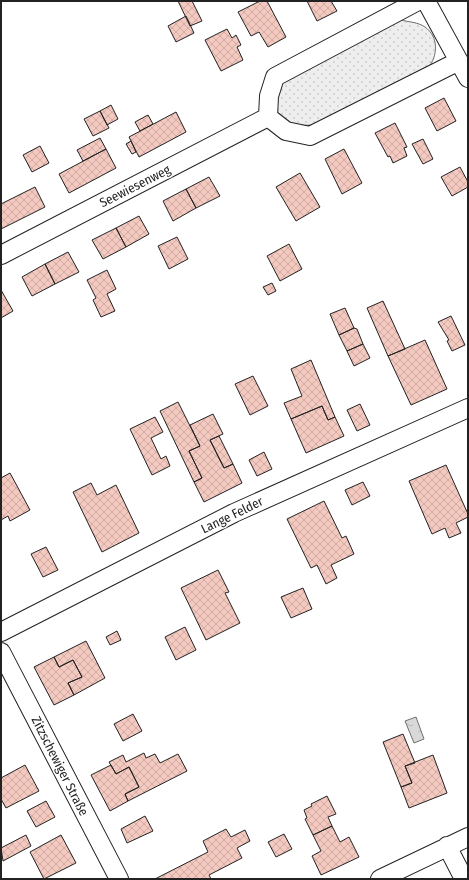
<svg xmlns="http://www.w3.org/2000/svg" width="469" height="880" viewBox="0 0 469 880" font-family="'Fira Sans Condensed',sans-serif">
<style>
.grass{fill:url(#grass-dots);stroke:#6f6f6f}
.water{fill:url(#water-ripples);stroke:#6f6f6f}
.building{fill:url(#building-cross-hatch);stroke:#222}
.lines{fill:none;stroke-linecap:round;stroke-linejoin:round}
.minor-casing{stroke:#222;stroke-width:20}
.minor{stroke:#fff;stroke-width:18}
.labels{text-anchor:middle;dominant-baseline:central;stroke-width:3;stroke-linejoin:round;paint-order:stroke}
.street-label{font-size:13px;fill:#222;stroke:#fff}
</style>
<defs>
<pattern id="grass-dots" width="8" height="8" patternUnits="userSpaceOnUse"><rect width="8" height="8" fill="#eee"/><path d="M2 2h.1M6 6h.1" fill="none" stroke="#ccc" stroke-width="1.8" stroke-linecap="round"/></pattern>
<pattern id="water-ripples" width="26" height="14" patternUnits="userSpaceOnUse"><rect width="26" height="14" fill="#d9d9d9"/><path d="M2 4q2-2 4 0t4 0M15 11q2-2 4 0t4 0" fill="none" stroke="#bababa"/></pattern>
<pattern id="building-cross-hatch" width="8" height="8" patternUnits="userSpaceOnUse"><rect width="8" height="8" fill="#f3c9c0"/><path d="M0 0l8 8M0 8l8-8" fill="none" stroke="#d0aca5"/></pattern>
</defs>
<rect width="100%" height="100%" fill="#fff"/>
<path class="grass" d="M 401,20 C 408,22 418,22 425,27 C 439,37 438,56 428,68 L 319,124 C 292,129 265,120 280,88 C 282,82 288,77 291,73 Z"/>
<path class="water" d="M 416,717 L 424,739 L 414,743 L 405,721 Z"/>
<path class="building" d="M 178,1 L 192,1 L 202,21 L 190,26 Z
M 260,1 L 267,1 L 286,37 L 268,47 L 259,32 L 251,36 L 238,12 Z
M 307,1 L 331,1 L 337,11 L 317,21 Z
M 186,16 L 194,33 L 176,42 L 168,26 Z
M 227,29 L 232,38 L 236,35 L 241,45 L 237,47 L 243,60 L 221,71 L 205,40 Z
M 444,98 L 456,121 L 437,131 L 425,108 Z
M 111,105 L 118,119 L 107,125 L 100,111 Z
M 100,111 L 109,128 L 93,136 L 84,119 Z
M 176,112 L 186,132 L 139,157 L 129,137 Z
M 148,115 L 153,124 L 140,131 L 135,122 Z
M 395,123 L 407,147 L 404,148 L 407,156 L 393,163 L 390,156 L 388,157 L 375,133 Z
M 100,138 L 106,149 L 83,161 L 77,150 Z
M 423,139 L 433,159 L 423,164 L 412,144 Z
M 131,141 L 136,152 L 132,154 L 126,144 Z
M 40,146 L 49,163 L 32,172 L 23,155 Z
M 106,149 L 116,168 L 69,193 L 59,174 Z
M 344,149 L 362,183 L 342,194 L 325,159 Z
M 460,167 L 468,182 L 468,187 L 452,196 L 441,177 Z
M 300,173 L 320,207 L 296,221 L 276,187 Z
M 209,177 L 220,196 L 196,208 L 186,189 Z
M 35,187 L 45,207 L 1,229 L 1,204 Z
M 186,189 L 196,208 L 173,221 L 163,201 Z
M 139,216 L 149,234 L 126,247 L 116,228 Z
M 116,228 L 126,247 L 103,259 L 92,240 Z
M 177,237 L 188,259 L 169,269 L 158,246 Z
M 289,244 L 302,269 L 280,281 L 267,256 Z
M 68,252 L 79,272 L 55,284 L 45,264 Z
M 45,264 L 55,284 L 32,296 L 22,277 Z
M 107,270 L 116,289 L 107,294 L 115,311 L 101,317 L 93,300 L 96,298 L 87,280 Z
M 272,283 L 276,291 L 268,295 L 263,287 Z
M 1,290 L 13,311 L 1,318 Z
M 383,301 L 405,349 L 388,356 L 367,308 Z
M 345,308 L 354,328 L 339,335 L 330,314 Z
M 451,316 L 465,345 L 452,351 L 447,341 L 449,340 L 438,322 Z
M 354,328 L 357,329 L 363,344 L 347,351 L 339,335 Z
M 425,340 L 447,389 L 411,405 L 388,356 Z
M 363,344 L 370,358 L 354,366 L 347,351 Z
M 311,360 L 335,417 L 328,420 L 322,406 L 291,419 L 284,403 L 302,396 L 291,369 Z
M 253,376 L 268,406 L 250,415 L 235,384 Z
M 178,402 L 200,446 L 189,451 L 202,478 L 194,482 L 160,411 Z
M 360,404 L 370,425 L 357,431 L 347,410 Z
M 322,406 L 328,420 L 335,417 L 344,436 L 306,453 L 291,419 Z
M 213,414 L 223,434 L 210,440 L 224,468 L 233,464 L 242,483 L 204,502 L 194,482 L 202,478 L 189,451 L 200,446 L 190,425 Z
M 155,417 L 163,432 L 151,438 L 161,459 L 166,456 L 170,466 L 152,475 L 130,429 Z
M 219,436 L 233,464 L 224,468 L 210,440 Z
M 264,452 L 272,469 L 257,476 L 249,460 Z
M 446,465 L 468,514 L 468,517 L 456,523 L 461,533 L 449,538 L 445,528 L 432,534 L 409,481 Z
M 10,473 L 30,510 L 10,521 L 8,516 L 1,520 L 1,478 Z
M 363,482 L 370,496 L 352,505 L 345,490 Z
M 91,483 L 97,495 L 116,485 L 139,533 L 102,552 L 73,492 Z
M 324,501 L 342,538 L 346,536 L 354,554 L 331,565 L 337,578 L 326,584 L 317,565 L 311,568 L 287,519 Z
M 46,547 L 58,570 L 43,577 L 31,554 Z
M 218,570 L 229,592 L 225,593 L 240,623 L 206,640 L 181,588 Z
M 303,588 L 312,609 L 291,618 L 281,597 Z
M 185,627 L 196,650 L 176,660 L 165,637 Z
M 117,631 L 121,640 L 110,645 L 106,637 Z
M 86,641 L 105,678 L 74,695 L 68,683 L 82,677 L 73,660 L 59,667 L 54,657 Z
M 54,657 L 59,667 L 73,660 L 82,677 L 68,683 L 74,695 L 54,705 L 34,667 Z
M 133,714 L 142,731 L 123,741 L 114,724 Z
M 403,734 L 415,763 L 405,766 L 412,783 L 401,787 L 383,742 Z
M 144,753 L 146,758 L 155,754 L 160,763 L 178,754 L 187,771 L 128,801 L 125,794 L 139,787 L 129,767 L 116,774 L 109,762 L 123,755 L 126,762 Z
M 433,755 L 447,793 L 409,808 L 401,787 L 412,783 L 405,766 Z
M 25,765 L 39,791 L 6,808 L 1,799 L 1,778 Z
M 111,765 L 116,774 L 129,767 L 139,787 L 125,794 L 128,801 L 110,811 L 91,775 Z
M 327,796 L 336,814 L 328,817 L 332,826 L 313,835 L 305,819 L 307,818 L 304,810 L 312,806 L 311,804 Z
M 46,801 L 55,817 L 36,827 L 27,811 Z
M 145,816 L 153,831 L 127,843 L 121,829 Z
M 332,826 L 340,842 L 349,837 L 359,857 L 321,875 L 312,856 L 321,851 L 313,835 Z
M 226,829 L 231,837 L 245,830 L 250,841 L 237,848 L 242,858 L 209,875 L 211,879 L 155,879 L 208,852 L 203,841 Z
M 284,834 L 292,849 L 276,857 L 268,842 Z
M 26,835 L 31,846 L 3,861 L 1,848 Z
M 61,835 L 76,863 L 44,879 L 30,852 Z"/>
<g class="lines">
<defs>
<path id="minor" d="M 418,1 L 275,77 L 269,96 L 268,117 L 286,131 L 310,136 L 459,61
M 426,1 L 468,78
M 1,255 L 268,117
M 1,632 L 234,513 L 468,408
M 1,652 L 119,879
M 447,846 L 464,879
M 380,879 L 468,837"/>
</defs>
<use href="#minor" class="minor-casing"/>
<use href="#minor" class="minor"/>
</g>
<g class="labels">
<g class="street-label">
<text transform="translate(135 186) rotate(-27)">Seewiesenweg</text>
<text transform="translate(232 515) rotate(-26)">Lange Felder</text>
<text transform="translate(60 766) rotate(63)">Zitzschewiger Straße</text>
</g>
</g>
<rect width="469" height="880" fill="none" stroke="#222222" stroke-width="4"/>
</svg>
